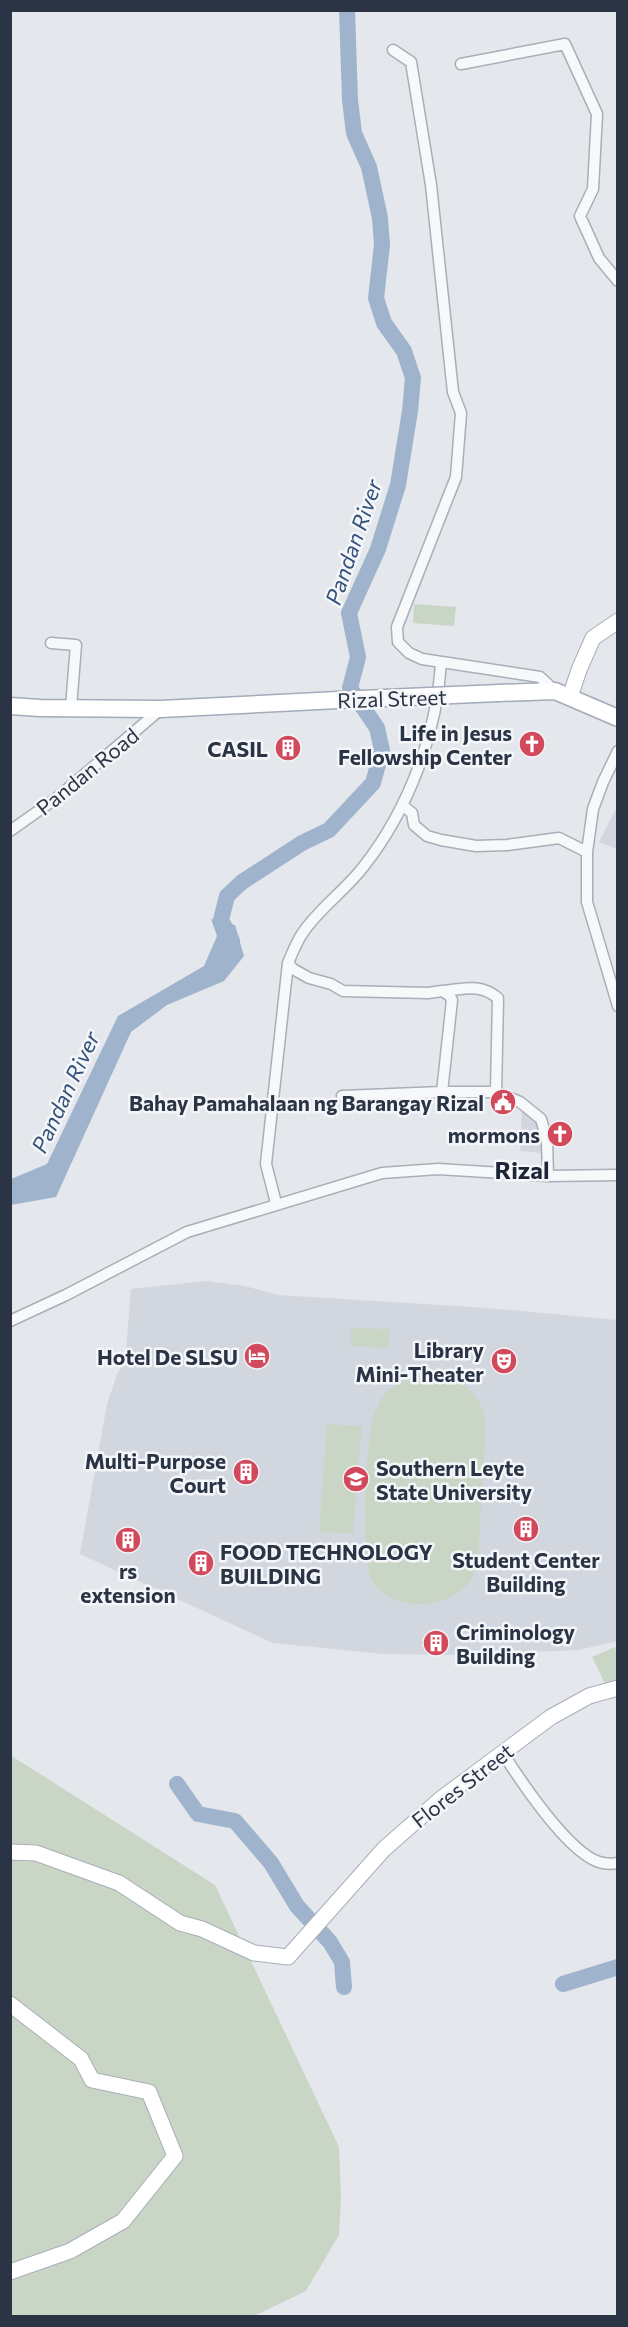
<svg xmlns="http://www.w3.org/2000/svg" width="628" height="2327" viewBox="0 0 628 2327" font-family="Commissioner,sans-serif">
<style>
.built{fill:#d2d6de}
.green{fill:#c9d6c5}
.water{fill:#9fb4cc}
.lines{fill:none;stroke-linecap:round;stroke-linejoin:round}
.river{stroke:#9fb4cc;stroke-width:16}
.street-casing{stroke:#a9aeb7;stroke-width:13}
.secondary-casing{stroke:#a9aeb7;stroke-width:17}
.primary-casing{stroke:#a3abb8;stroke-width:19}
.street{stroke:#f7f8fa;stroke-width:10}
.secondary{stroke:#fff;stroke-width:15}
.primary{stroke:#fff;stroke-width:16}
.primary-bridge-casing{stroke:#a3abb8;stroke-width:19;stroke-linecap:butt}
.primary-bridge{stroke:#fff;stroke-width:16}
.labels{text-anchor:middle;dominant-baseline:central;stroke-width:5;stroke-linejoin:round;paint-order:stroke}
.street-label{font-size:21px;fill:#2b3445;stroke:#f4f6f9}
.poi-label{font-size:21px;font-weight:bold;fill:#2b3445;stroke:#f4f6f9;text-anchor:end}
.water-label{font-size:22px;font-style:italic;fill:#34527a;stroke:#f4f6f9}
.quarter-label{font-size:24px;font-weight:bold;fill:#1d2536;stroke:#f4f6f9}
</style>
<rect width="100%" height="100%" fill="#e4e7ec"/>
<path class="built" d="M 617,807 L 617,849 L 599,842 Z
M 522,1107 L 534,1115 L 540,1126 L 541,1153 L 520,1151 Z
M 206,1281 L 245,1286 L 278,1295 L 488,1308 L 617,1320 L 617,1641 L 579,1650 L 466,1655 L 384,1654 L 273,1643 L 80,1554 L 107,1404 L 118,1372 L 125,1362 L 131,1289 Z"/>
<path class="green" d="M 414,604 L 456,607 L 454,626 L 413,623 Z
M 351,1328 L 390,1329 L 389,1348 L 351,1346 Z
M 422,1375 C 458,1375 475,1385 486,1419 L 478,1560 C 476,1567 474,1575 470,1581 C 449,1610 394,1613 373,1582 C 359,1561 366,1449 372,1422 C 374,1414 378,1404 383,1397 C 391,1384 408,1378 422,1375 Z
M 327,1424 L 362,1426 L 353,1534 L 319,1532 Z
M 615,1647 L 617,1654 L 617,1696 L 612,1698 L 592,1657 Z
M 10,1755 L 215,1885 L 339,2147 L 341,2197 L 339,2235 L 306,2291 L 254,2316 L 11,2316 Z"/>
<path class="water" d="M 211,919 L 235,925 L 244,956 L 224,981 L 167,1005 L 131,1032 L 56,1197 L 11,1205 L 11,1179 L 47,1164 L 118,1016 L 204,966 L 217,936 Z"/>
<g class="lines">
<path class="river" d="M 232,941 L 221,920 L 227,896 L 242,882 L 302,843 L 329,830 L 373,783 L 382,750 L 377,728 L 350,688 L 358,657 L 349,613 L 378,549 L 398,485 L 410,411 L 413,378 L 404,351 L 384,323 L 376,298 L 382,245 L 380,218 L 369,167 L 354,133 L 350,100 L 347,10
M 177,1784 L 198,1814 L 235,1821 L 271,1863 L 297,1906 L 330,1942 L 342,1962 L 344,1987
M 563,1984 L 618,1967"/>
<defs>
<path id="street" d="M 393,50 L 411,62 L 431,185 L 453,392 L 461,413 L 456,477 L 397,627 L 398,642 L 409,653 L 422,659 L 540,677 L 555,691
M 461,64 L 565,44 L 597,114 L 593,189 L 580,216 L 599,258 L 618,281
M 51,643 L 76,645 L 71,707
M 441,662 C 437,734 408,810 364,866 C 345,891 318,909 302,934 C 296,943 292,954 288,963 L 293,969 L 309,978 L 331,984 L 343,991 L 428,993 L 442,991 L 449,995 L 452,1000 L 442,1092
M 618,751 L 603,782 L 593,809 L 587,852 L 587,902 L 618,1006
M 402,805 L 412,813 L 414,825 L 427,836 L 441,840 L 476,846 L 507,845 L 559,838 L 587,852
M 10,831 L 58,797 L 161,709
M 443,991 C 466,989 479,983 498,998 L 496,1092
M 342,1096 L 442,1092 L 496,1092 L 520,1102 L 541,1119 L 547,1140 L 548,1176
M 276,1203 L 266,1164 L 288,963
M 10,1321 L 66,1295 L 187,1232 L 382,1173 L 438,1169 L 548,1176 L 618,1175
M 502,1752 C 520,1780 568,1852 599,1862 C 605,1864 612,1864 618,1863"/>
<path id="secondary" d="M 570,697 L 579,670 L 593,638 L 618,621
M 10,1852 L 36,1853 L 119,1883 L 180,1923 L 202,1929 L 254,1953 L 288,1957 L 384,1849 L 442,1798 L 551,1717 L 589,1696 L 618,1688
M 10,2004 L 81,2059 L 92,2080 L 149,2092 L 175,2156 L 123,2221 L 70,2251 L 10,2272"/>
<path id="primary" d="M 499,693 L 555,691 L 618,718
M 10,706 L 40,708 L 161,709 L 338,700"/>
</defs>
<use href="#street" class="street-casing"/>
<use href="#secondary" class="secondary-casing"/>
<use href="#primary" class="primary-casing"/>
<use href="#street" class="street"/>
<use href="#secondary" class="secondary"/>
<use href="#primary" class="primary"/>
<defs>
<path id="primary-bridge" d="M 338,700 L 499,693"/>
</defs>
<use href="#primary-bridge" class="primary-bridge-casing"/>
<use href="#primary-bridge" class="primary-bridge"/>
</g>
<defs>
<symbol id="church-disc" viewBox="-11 -11 22 22"><circle r="9.5" fill="#d1495b" stroke="#f4f6f9"/><path d="M-1.2-6h2.4v3.5h3.3v2.4h-3.3V6h-2.4V-.1h-3.3v-2.4h3.3Z" fill="#fff"/></symbol>
<symbol id="building-disc" viewBox="-11 -11 22 22"><circle r="9.5" fill="#d1495b" stroke="#f4f6f9"/><path d="M-4-6H4V6H1V3H-1V6H-4ZM-2.5-4.3h1.7v1.8h-1.7ZM.8-4.3h1.7v1.8H.8ZM-2.5-1h1.7V.8h-1.7ZM.8-1h1.7V.8H.8Z" fill="#fff"/></symbol>
<symbol id="civic-disc" viewBox="-11 -11 22 22"><circle r="9.5" fill="#d1495b" stroke="#f4f6f9"/><path d="M-.6-6.5H3V-4.5H.6V-3L4-1V1h2V6H-6V1h2V-1L-.6-3ZM-1.2 2.5V6h2.4V2.5Z" fill="#fff"/></symbol>
<symbol id="hotel-disc" viewBox="-11 -11 22 22"><circle r="9.5" fill="#d1495b" stroke="#f4f6f9"/><path d="M-6-4.5h1.5V1H6V5H4.5V3h-9V5H-6ZM-4 0a1.8 1.8 0 1 1 3.6 0ZM.5 0V-2.5h3Q6-2.5 6 0Z" fill="#fff"/></symbol>
<symbol id="theatre-disc" viewBox="-11 -11 22 22"><circle r="9.5" fill="#d1495b" stroke="#f4f6f9"/><path d="M-5-5.5Q0-4 5-5.5V0Q5 5 0 6Q-5 5-5 0ZM-3.3-2.5H-1v1.5H-3.3ZM1-2.5H3.3v1.5H1ZM-2.8 1Q0 5.5 2.8 1Z" fill="#fff"/></symbol>
<symbol id="university-disc" viewBox="-11 -11 22 22"><circle r="9.5" fill="#d1495b" stroke="#f4f6f9"/><path d="M0-5L7-2L0 1L-7-2ZM-4 1L0 2.5L4 1V4Q0 6-4 4Z" fill="#fff"/></symbol>
</defs>
<g fill-rule="evenodd">
<use href="#church-disc" x="517" y="729" width="30" height="30"/>
<use href="#building-disc" x="273" y="733" width="30" height="30"/>
<use href="#civic-disc" x="488" y="1087" width="30" height="30"/>
<use href="#church-disc" x="545" y="1119" width="30" height="30"/>
<use href="#hotel-disc" x="242" y="1341" width="30" height="30"/>
<use href="#theatre-disc" x="489" y="1346" width="30" height="30"/>
<use href="#building-disc" x="231" y="1457" width="30" height="30"/>
<use href="#university-disc" x="341" y="1464" width="30" height="30"/>
<use href="#building-disc" x="511" y="1514" width="30" height="30"/>
<use href="#building-disc" x="113" y="1525" width="30" height="30"/>
<use href="#building-disc" x="186" y="1548" width="30" height="30"/>
<use href="#building-disc" x="421" y="1628" width="30" height="30"/>
</g>
<g class="labels">
<g class="street-label">
<text transform="translate(392 698) rotate(-2)">Rizal Street</text>
<text transform="translate(87 771) rotate(-39)">Pandan Road</text>
<text transform="translate(462 1785) rotate(-38)">Flores Street</text>
</g>
<g class="poi-label">
<text x="512" y="732">Life in Jesus<tspan x="512" dy="24">Fellowship Center</tspan></text>
<text x="268" y="748">CASIL</text>
<text x="484" y="1102">Bahay Pamahalaan ng Barangay Rizal</text>
<text x="540" y="1134">mormons</text>
<text x="484" y="1349">Library<tspan x="484" dy="24">Mini-Theater</tspan></text>
<text x="238" y="1356">Hotel De SLSU</text>
<text x="226" y="1460">Multi-Purpose<tspan x="226" dy="24">Court</tspan></text>
<text x="376" y="1467" text-anchor="start">Southern Leyte<tspan x="376" dy="24">State University</tspan></text>
<text x="220" y="1551" text-anchor="start">FOOD TECHNOLOGY<tspan x="220" dy="24">BUILDING</tspan></text>
<text x="526" y="1559" text-anchor="middle">Student Center<tspan x="526" dy="24">Building</tspan></text>
<text x="128" y="1570" text-anchor="middle">rs<tspan x="128" dy="24">extension</tspan></text>
<text x="456" y="1631" text-anchor="start">Criminology<tspan x="456" dy="24">Building</tspan></text>
</g>
<g class="water-label">
<text transform="translate(353 542) rotate(-71)">Pandan River</text>
<text transform="translate(65 1092) rotate(-65)">Pandan River</text>
</g>
<g class="quarter-label">
<text x="522" y="1169">Rizal</text>
</g>
</g>
<rect width="628" height="2327" fill="none" stroke="#2b3445" stroke-width="24"/>
</svg>
